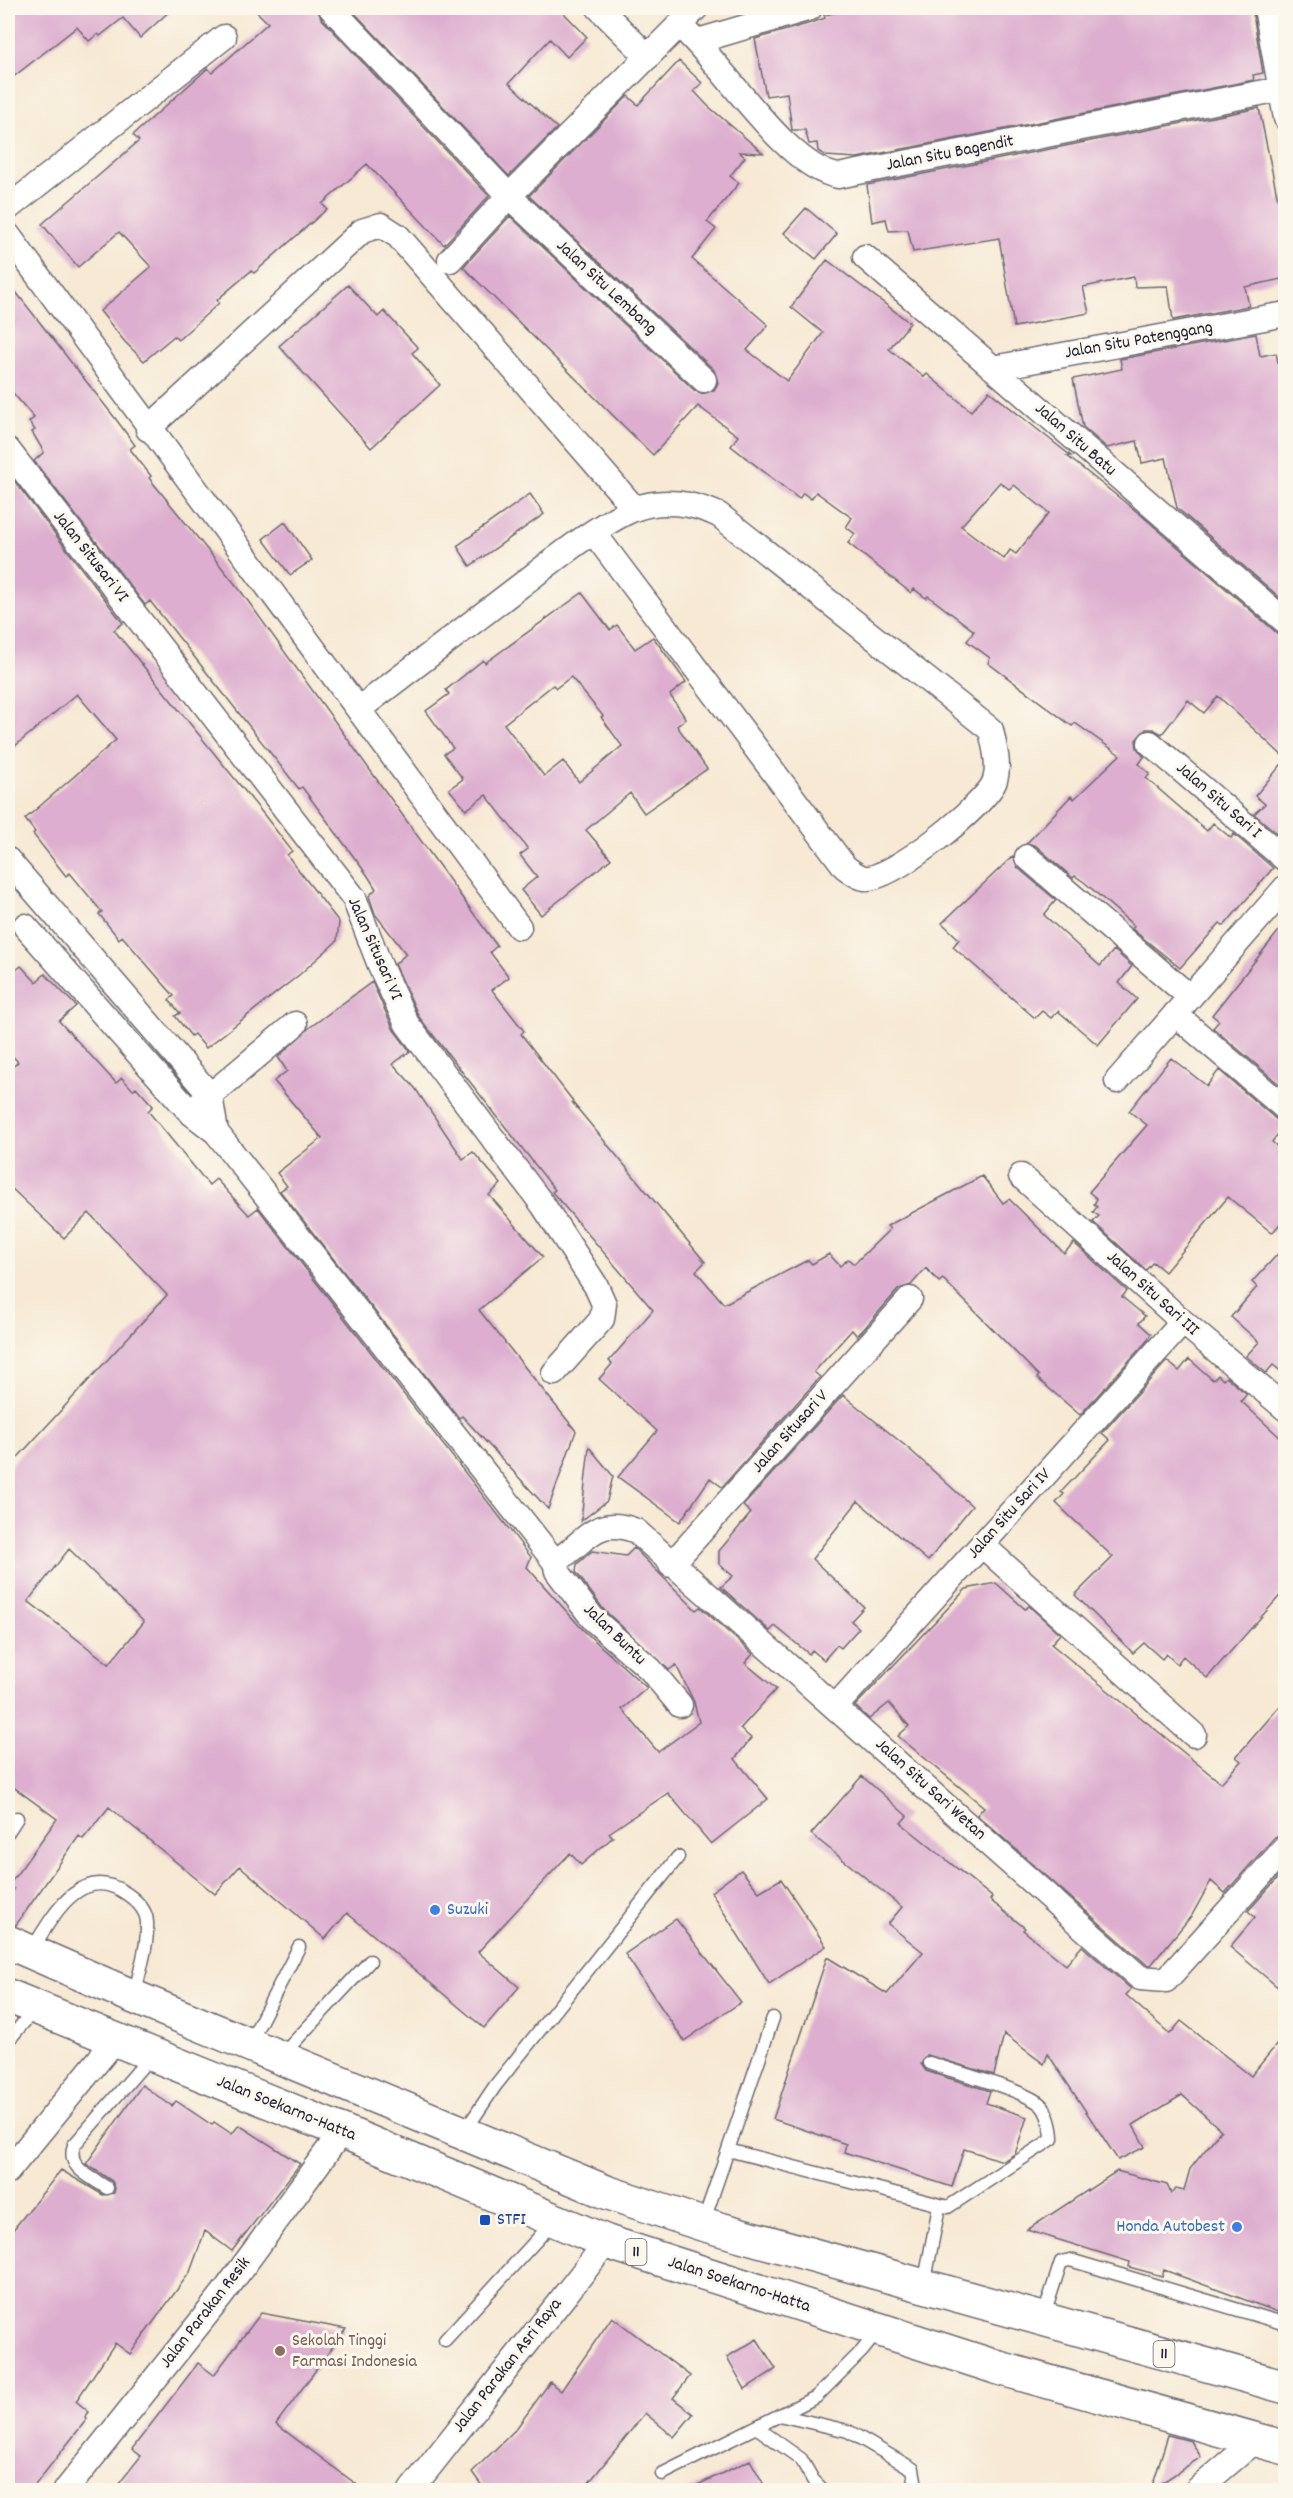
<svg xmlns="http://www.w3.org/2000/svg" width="1293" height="2498" viewBox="0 0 1293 2498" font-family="Dekko,sans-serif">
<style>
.building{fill:#ddaecf;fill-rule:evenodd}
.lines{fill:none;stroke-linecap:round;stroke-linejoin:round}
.lane-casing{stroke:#6d6871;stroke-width:15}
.street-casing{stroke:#6d6871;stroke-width:27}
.highway-casing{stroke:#6d6871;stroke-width:36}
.lane{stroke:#fff;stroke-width:12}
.street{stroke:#fff;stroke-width:24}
.highway{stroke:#fff;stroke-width:33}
.shop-dot{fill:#3f7fe0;stroke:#fbf7ec;stroke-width:2}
.transit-dot{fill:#1a4fb4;stroke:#fbf7ec;stroke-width:2}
.education-dot{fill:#8d6e63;stroke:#fbf7ec;stroke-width:2}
.labels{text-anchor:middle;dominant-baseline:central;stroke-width:6;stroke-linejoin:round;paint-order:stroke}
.shield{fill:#fbf7ec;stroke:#636270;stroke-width:1.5}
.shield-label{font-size:16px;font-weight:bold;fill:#22223b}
.street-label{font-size:18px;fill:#22223b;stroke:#fbf7ec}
.shop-label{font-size:18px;fill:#366cbe;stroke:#fbf7ec;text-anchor:start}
.transit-label{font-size:18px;fill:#164399;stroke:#fbf7ec;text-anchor:start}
.education-label{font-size:18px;fill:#785e54;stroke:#fbf7ec;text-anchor:start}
</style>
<rect width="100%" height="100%" fill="#fbf7ec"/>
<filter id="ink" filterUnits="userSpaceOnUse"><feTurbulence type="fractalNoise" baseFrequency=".0167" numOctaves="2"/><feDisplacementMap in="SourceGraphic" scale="12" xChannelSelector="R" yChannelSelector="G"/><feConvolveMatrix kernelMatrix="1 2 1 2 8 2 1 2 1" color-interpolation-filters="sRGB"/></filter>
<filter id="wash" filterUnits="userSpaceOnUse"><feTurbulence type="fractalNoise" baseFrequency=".008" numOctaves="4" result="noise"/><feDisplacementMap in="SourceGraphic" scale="24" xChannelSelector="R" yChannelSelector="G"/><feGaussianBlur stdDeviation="1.35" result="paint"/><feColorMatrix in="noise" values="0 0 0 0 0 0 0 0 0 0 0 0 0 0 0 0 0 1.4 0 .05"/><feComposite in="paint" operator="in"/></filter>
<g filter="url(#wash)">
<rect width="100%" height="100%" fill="#f7e9d4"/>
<g id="blocks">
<path class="building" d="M 8,8 L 173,8 L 140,38 L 123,18 L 100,36 L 98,34 L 89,41 L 77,27 L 8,81 Z
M 253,8 L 317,8 L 321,18 L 489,196 L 444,245 L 367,164 L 322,204 L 327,209 L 254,273 L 251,271 L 217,300 L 219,303 L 178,340 L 174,336 L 144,361 L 125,342 L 100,311 L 151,267 L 119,232 L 78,267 L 42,224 L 139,141 L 133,135 L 208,68 L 212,73 L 268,23 Z
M 350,8 L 559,8 L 587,37 L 567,57 L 550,39 L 509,83 L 557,128 L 509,176 Z
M 858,8 L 1252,8 L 1263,73 L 1253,75 L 1254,80 L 857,158 L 826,156 L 818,151 L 817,143 L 809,144 L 805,130 L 792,130 L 787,93 L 766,96 L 755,39 L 814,22 L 825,18 L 824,15 Z
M 1280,8 L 1286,8 L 1286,36 Z
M 679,61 L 702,83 L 694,91 L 708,106 L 763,153 L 739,152 L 745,157 L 730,176 L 739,183 L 707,222 L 716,229 L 692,259 L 768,325 L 747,350 L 787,381 L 823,333 L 791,307 L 827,260 L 910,323 L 889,349 L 924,377 L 927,374 L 971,411 L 989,391 L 1071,456 L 1067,456 L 1141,515 L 1277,633 L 1286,636 L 1286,759 L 1218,696 L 1204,713 L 1188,700 L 1162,734 L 1153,729 L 1146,729 L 1136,740 L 1137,748 L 1144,757 L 1139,764 L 1150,774 L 1146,778 L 1207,831 L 1213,823 L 1231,838 L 1234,834 L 1273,868 L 1224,926 L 1220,923 L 1180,968 L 1132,929 L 1134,926 L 1084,882 L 1075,876 L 1073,878 L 1036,846 L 1027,843 L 1071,796 L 1074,799 L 1120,755 L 1075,723 L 1072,726 L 988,663 L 990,658 L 967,641 L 974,631 L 928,596 L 926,598 L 914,589 L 911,593 L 848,543 L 855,534 L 846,527 L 852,518 L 816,492 L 811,499 L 803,493 L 799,499 L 731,446 L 738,436 L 698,406 L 653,455 L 463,267 L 510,216 L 694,390 L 701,394 L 714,390 L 718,383 L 714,370 L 529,196 L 628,96 L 638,105 ZM 1000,482 L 1009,489 L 1014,485 L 1049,513 L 1016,554 L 1010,550 L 1004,559 L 961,526 Z
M 1259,108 L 1278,200 L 1286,198 L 1286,278 L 1245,287 L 1249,306 L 1173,320 L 1168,286 L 1135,287 L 1134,277 L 1083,287 L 1089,313 L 1014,327 L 999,238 L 913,252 L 908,230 L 889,231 L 886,219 L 872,222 L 867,185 Z
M 806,208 L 837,234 L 816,259 L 784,233 Z
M 8,282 L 115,418 L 135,445 L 130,449 L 151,476 L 149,478 L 240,590 L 497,946 L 490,952 L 509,977 L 492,990 L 524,1031 L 521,1034 L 573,1101 L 572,1102 L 705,1262 L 696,1271 L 724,1304 L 808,1260 L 812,1264 L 829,1254 L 840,1266 L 848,1259 L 854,1264 L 890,1229 L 887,1226 L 982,1176 L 1003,1203 L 1009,1199 L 1064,1253 L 1074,1243 L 1127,1291 L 1122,1297 L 1145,1316 L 1139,1323 L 1151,1334 L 1146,1342 L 1080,1415 L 1037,1378 L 1039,1376 L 943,1279 L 939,1282 L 926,1268 L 911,1285 L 899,1289 L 862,1331 L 857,1336 L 852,1330 L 814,1372 L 820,1377 L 722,1487 L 710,1478 L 680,1522 L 618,1477 L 657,1431 L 599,1379 L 612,1364 L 609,1361 L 653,1310 L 552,1192 L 555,1190 L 419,1017 L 395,964 L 406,954 L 375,914 L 369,896 L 376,889 L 368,876 L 302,787 L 299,789 L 150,601 L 145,605 L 34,461 L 44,452 L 32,432 L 35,430 L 29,422 L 34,418 L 8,387 Z
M 348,285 L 378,317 L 384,311 L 418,348 L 412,353 L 440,385 L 371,448 L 279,346 Z
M 1256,334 L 1260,356 L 1276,353 L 1286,399 L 1286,603 L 1177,508 L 1166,458 L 1142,463 L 1137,441 L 1107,448 L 1083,427 L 1073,379 L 1122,369 L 1120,359 Z
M 13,479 L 123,623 L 114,630 L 265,816 L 292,851 L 287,855 L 339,922 L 337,941 L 299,975 L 206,1048 L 194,1034 L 191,1036 L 175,1016 L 180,1013 L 169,1000 L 174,996 L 122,936 L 119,939 L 99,914 L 102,912 L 70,873 L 66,876 L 33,834 L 35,832 L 25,819 L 116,740 L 77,694 L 8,752 L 8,484 Z
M 530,494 L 544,514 L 470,566 L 457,546 Z
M 285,522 L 312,560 L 290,575 L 263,539 Z
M 582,593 L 610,630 L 617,625 L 635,649 L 653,637 L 678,671 L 686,682 L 670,695 L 686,719 L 677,726 L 707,769 L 644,813 L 630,793 L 586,830 L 611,859 L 541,915 L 521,890 L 537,877 L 520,855 L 528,849 L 486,795 L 466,810 L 449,789 L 463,779 L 444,754 L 453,748 L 426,711 L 449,694 L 446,690 L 483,660 L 485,663 ZM 571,677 L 603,716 L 601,717 L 622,746 L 579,782 L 563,761 L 544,776 L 504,724 L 553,685 L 556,688 Z
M 1286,759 L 1286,841 L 1254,814 L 1265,804 L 1255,796 Z
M 1013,856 L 1018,868 L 1056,900 L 1044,915 L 1100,966 L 1114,950 L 1132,966 L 1119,983 L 1137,999 L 1098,1045 L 1058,1011 L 1051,1018 L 1042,1011 L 1035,1018 L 953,947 L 959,939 L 942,923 Z
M 1286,922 L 1286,1090 L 1213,1028 L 1219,1021 L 1212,1015 Z
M 21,966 L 36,982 L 45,974 L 76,1006 L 59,1021 L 116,1083 L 122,1078 L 133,1090 L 136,1087 L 153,1106 L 148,1111 L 209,1185 L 216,1179 L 249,1215 L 258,1208 L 531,1557 L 527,1567 L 584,1631 L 647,1688 L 622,1709 L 658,1752 L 699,1722 L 694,1702 L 676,1665 L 669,1670 L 604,1610 L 576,1572 L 577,1564 L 592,1551 L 626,1556 L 634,1548 L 696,1610 L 700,1607 L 753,1654 L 745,1663 L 776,1689 L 740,1729 L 751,1738 L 735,1759 L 768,1799 L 711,1844 L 668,1793 L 609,1833 L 613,1837 L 581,1865 L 570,1853 L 478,1952 L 519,1987 L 484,2028 L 347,1913 L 325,1939 L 240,1866 L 215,1894 L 109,1807 L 83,1839 L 79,1836 L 16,1925 L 8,1924 L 8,1901 L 14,1889 L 9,1885 L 57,1819 L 8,1783 L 8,1468 L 167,1295 L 89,1213 L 64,1238 L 8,1185 L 8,1071 L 18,1062 L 8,1051 L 8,977 ZM 69,1549 L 144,1622 L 109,1664 L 28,1601 Z
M 372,982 L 394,1030 L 410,1051 L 393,1064 L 415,1088 L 463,1159 L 473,1152 L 501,1184 L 489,1195 L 543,1257 L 479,1310 L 576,1431 L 548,1509 L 462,1416 L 459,1418 L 280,1191 L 287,1186 L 277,1173 L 322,1138 L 274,1081 L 287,1071 L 278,1057 L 309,1028 Z
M 1171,1058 L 1207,1086 L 1219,1070 L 1277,1120 L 1286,1123 L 1272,1142 L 1286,1154 L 1286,1217 L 1272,1233 L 1228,1197 L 1165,1272 L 1153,1262 L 1146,1270 L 1093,1222 L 1099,1216 L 1093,1212 L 1097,1207 L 1094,1204 L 1097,1199 L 1089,1192 L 1147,1125 L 1129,1111 Z
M 1286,1245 L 1286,1375 L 1273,1365 L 1266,1373 L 1246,1356 L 1259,1342 L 1231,1317 L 1257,1287 L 1252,1282 Z
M 1189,1359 L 1213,1380 L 1218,1375 L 1223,1380 L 1226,1377 L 1247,1394 L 1241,1401 L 1286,1443 L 1286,1589 L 1207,1678 L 1183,1656 L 1177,1664 L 1166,1654 L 1162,1659 L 1144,1643 L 1133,1653 L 1075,1595 L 1113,1557 L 1056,1503 L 1064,1494 L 1061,1492 L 1110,1440 L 1102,1433 L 1167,1361 L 1179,1371 Z
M 843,1395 L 908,1448 L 972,1506 L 928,1561 L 858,1501 L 812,1559 L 864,1607 L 851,1621 L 859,1628 L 841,1648 L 837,1645 L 824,1660 L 812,1650 L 809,1654 L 775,1626 L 770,1631 L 721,1587 L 733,1576 L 719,1564 L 719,1551 L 751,1513 L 743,1506 Z
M 589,1447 L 613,1476 L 607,1501 L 581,1521 Z
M 996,1583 L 1025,1609 L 1029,1606 L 1060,1634 L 1051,1644 L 1221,1783 L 1241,1761 L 1236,1757 L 1286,1699 L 1286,1833 L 1275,1837 L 1225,1893 L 1211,1881 L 1192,1915 L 1151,1965 L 1146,1964 L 977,1815 L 984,1807 L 898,1736 L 909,1726 L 889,1703 L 869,1719 L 855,1706 L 966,1589 Z
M 862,1776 L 907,1816 L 901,1823 L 992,1897 L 990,1900 L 1025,1928 L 1023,1930 L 1066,1965 L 1082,1946 L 1131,1989 L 1126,1995 L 1170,2034 L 1181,2021 L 1251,2076 L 1286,2033 L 1286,2315 L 1164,2270 L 1162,2276 L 1129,2267 L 1130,2262 L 1027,2230 L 1117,2171 L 1167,2185 L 1171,2193 L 1176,2188 L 1184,2190 L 1190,2169 L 1221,2130 L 1182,2095 L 1133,2125 L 1145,2147 L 1118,2160 L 1048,2054 L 1044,2064 L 1004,2034 L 994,2075 L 927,2055 L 921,2064 L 926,2071 L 990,2091 L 986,2103 L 1027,2117 L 1015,2154 L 1003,2161 L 964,2149 L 952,2187 L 844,2152 L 846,2144 L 773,2119 L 827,1957 L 887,1994 L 923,1952 L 888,1924 L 902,1907 L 811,1834 Z
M 1286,1869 L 1286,1994 L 1230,1947 L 1255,1917 L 1248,1911 Z
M 741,1870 L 759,1892 L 781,1879 L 826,1946 L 769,1984 L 711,1892 Z
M 676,1919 L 741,2002 L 684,2041 L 625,1954 Z
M 142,2085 L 172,2106 L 176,2101 L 212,2125 L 214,2122 L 232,2134 L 239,2125 L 300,2164 L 232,2251 L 205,2231 L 190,2272 L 130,2354 L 115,2343 L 76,2401 L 89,2412 L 85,2417 L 87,2419 L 31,2490 L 8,2490 L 8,2236 L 61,2170 L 103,2195 L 114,2193 L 115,2188 L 112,2181 L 86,2164 Z
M 261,2313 L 346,2329 L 276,2424 L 364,2490 L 114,2490 L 141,2456 L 132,2449 L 198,2363 L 214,2375 Z
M 612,2317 L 690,2376 L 673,2398 L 693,2414 L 674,2437 L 645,2413 L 583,2490 L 485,2490 L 472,2472 L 516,2429 L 550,2382 L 561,2391 Z
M 757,2339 L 776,2369 L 745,2389 L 727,2357 Z
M 1168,2435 L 1191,2441 L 1201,2457 L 1151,2490 Z
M 750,2460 L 767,2490 L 687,2490 Z"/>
</g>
</g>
<g filter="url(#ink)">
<use href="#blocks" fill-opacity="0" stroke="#6d6871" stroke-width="1.5"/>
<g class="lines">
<defs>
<path id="lane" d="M 8,1832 L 17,1818
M 31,1951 C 52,1918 80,1861 127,1894 C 137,1901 147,1910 147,1923 C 148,1947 139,1973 134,1996
M 8,2041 L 34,2010
M 249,2044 L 299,1947
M 282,2055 L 370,1961
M 465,2131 L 495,2086 L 678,1857
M 728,2150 L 948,2207 L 1052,2139 C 1052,2129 1048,2111 1040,2104 C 1021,2089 955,2072 929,2063
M 107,2188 C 90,2176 66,2168 74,2145 L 151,2056
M 703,2223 L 773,2018
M 924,2285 L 939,2207
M 1043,2318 L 1061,2262 L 1070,2260 L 1286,2324
M 445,2340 L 554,2221
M 779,2415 L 848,2431 L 913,2469 L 915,2480 L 911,2490
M 756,2427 L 801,2459 L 813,2480 L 823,2490
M 662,2474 L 816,2397 L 862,2351 L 878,2331"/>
<path id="street" d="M 331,8 L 509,196 L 704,380
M 599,8 L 648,57
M 1266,8 L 1286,118
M 679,25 C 722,62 785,167 838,176 L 1280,89
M 698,41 L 810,8
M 8,208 L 224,37
M 8,235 L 519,927
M 865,257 L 1286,622
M 450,260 L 509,196 L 696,8
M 993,368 L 1286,314
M 148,429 L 362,231 L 381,225 L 398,236 L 635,509
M 8,450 L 354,898 L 381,968 L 407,1024 L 543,1205 L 596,1286 L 604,1304 L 602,1319 L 554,1373
M 359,709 C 413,668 466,627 520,586 C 550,563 600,523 634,509 C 662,498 693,503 719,515 L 991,730 C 994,745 1000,765 995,780 C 989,803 889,882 865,878 C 857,877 851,871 845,867 L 594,533
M 1150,743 L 1286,860
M 1027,857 L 1190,997
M 8,860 L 210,1095 L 216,1132
M 25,926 L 190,1112 L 216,1132 L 555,1562 L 557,1571 L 594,1620 L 650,1669 L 680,1705
M 1175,1014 L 1286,1109
M 1117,1081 L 1286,887
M 199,1105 L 295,1024
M 1021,1176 L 1183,1322 L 1286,1409
M 982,1545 L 1194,1735
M 555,1562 C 587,1541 595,1515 636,1531 L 1140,1978 L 1166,1980 L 1286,1847
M 671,1565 L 910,1299
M 836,1706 L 1183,1322
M 8,2171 L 116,2039
M 66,2490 L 222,2295 L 342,2131
M 411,2490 L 607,2242
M 1197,2490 L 1256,2440"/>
<path id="highway" d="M 8,1942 L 134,1997 L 606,2192 L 702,2224 L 1286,2387
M 8,1996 L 342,2131 L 607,2242 L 999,2368 L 1286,2448"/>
</defs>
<use href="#lane" class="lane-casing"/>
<use href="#street" class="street-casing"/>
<use href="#highway" class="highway-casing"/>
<use href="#lane" class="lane"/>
<use href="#street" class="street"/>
<use href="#highway" class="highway"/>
</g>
</g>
<g class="shop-dot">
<circle cx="435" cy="1910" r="6"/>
<circle cx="1237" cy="2227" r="6"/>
</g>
<rect class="transit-dot" x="479" y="2214" width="12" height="12" rx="3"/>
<circle class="education-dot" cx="280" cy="2351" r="6"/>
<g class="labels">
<g class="shield">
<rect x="625.5" y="2239" width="21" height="26" rx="4.5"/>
<rect x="1153.5" y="2341" width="21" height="26" rx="4.5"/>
</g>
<g class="shield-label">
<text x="636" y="2252">11</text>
<text x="1164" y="2354">11</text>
</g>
<g class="street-label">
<text transform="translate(950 154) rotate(-11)">Jalan Situ Bagendit</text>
<text transform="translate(606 288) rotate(43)">Jalan Situ Lembang</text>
<text transform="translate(1139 341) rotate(-10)">Jalan Situ Patenggang</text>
<text transform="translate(1075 440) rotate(41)">Jalan Situ Batu</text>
<text transform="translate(90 557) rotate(52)">Jalan Situsari VI</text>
<text transform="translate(1218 801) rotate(41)">Jalan Situ Sari I</text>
<text transform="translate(374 949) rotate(66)">Jalan Situsari VI</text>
<text transform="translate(1152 1294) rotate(42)">Jalan Situ Sari III</text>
<text transform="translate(791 1432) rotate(-48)">Jalan Situsari V</text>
<text transform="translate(1010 1514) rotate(-48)">Jalan Situ Sari IV</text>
<text transform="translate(614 1635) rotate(44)">Jalan Buntu</text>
<text transform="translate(930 1790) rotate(42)">Jalan Situ Sari Wetan</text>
<text transform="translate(286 2109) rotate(22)">Jalan Soekarno-Hatta</text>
<text transform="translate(739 2285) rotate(18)">Jalan Soekarno-Hatta</text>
<text transform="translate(206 2313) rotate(-52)">Jalan Parakan Resik</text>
<text transform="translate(508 2366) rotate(-52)">Jalan Parakan Asri Raya</text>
</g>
<g class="shop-label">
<text x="447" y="1910">Suzuki</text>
<text x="1225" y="2227" text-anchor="end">Honda Autobest</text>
</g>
<g class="transit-label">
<text x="497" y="2220">STFI</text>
</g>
<g class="education-label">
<text x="292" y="2341">Sekolah Tinggi<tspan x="292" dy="21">Farmasi Indonesia</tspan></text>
</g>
</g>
<rect width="1293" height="2498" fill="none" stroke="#fbf7ec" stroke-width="30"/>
</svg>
